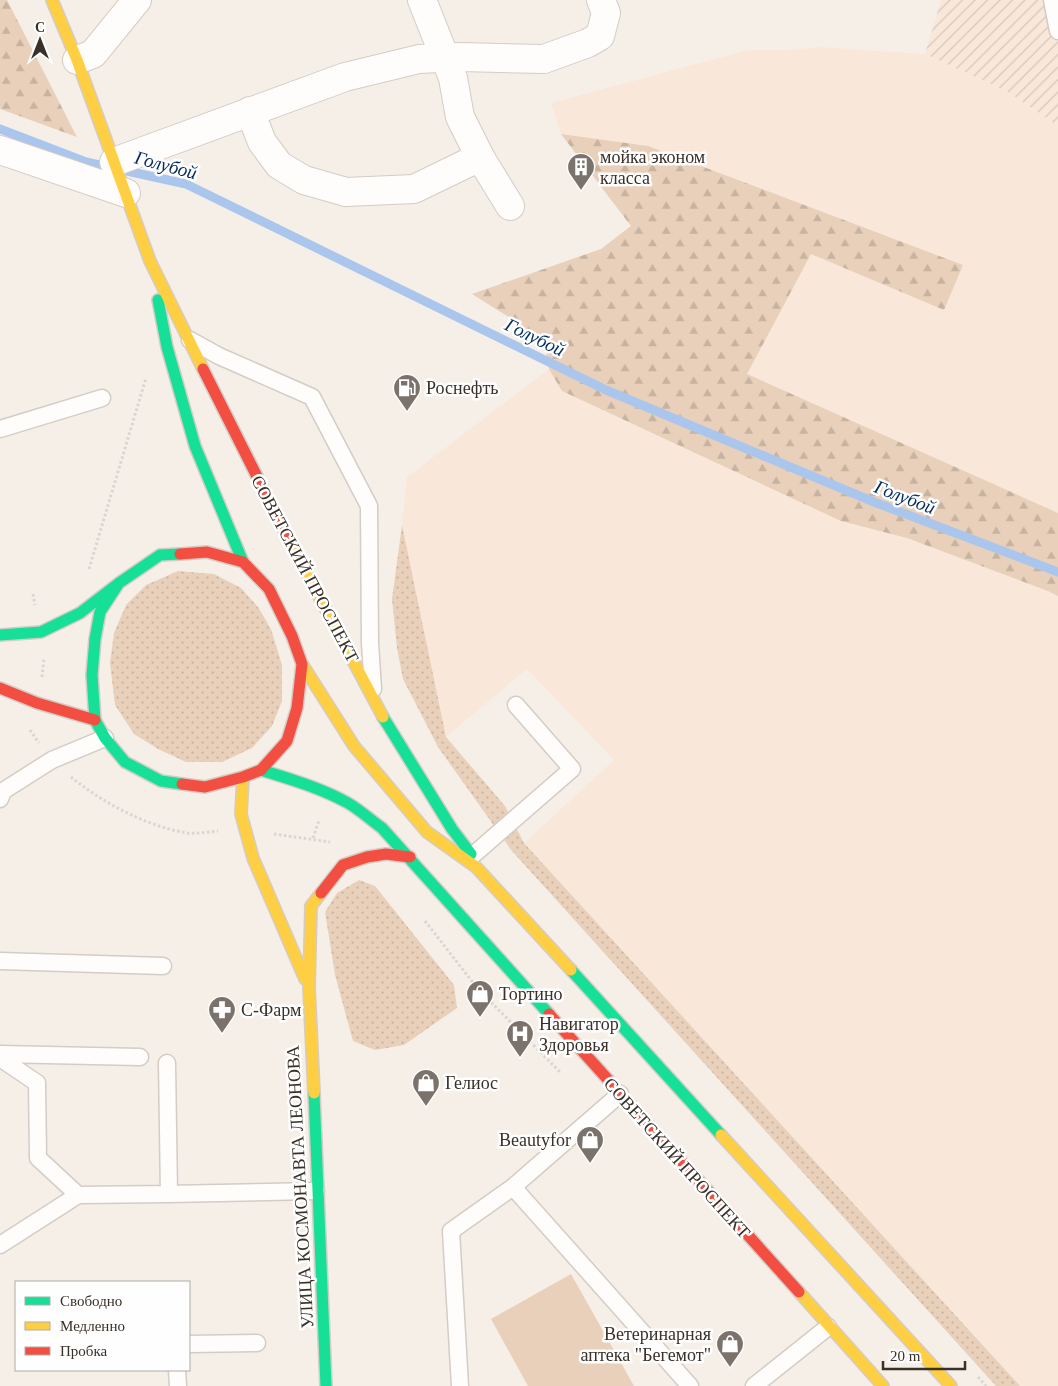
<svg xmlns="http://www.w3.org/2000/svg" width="1058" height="1386" viewBox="0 0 1058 1386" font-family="'Times New Roman',serif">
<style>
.built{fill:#f9e8da}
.industrial{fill:url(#industrial-furrows)}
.grass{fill:url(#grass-dots)}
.forest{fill:url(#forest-firs)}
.park{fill:#e8d0ba}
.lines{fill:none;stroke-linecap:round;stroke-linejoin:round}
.stream{stroke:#aac6ed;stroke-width:9}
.lane-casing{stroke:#d4ccc5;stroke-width:19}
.street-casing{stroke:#d4ccc5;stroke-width:30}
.fast-casing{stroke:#d4ccc5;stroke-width:14}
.slow-casing{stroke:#d4ccc5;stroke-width:14}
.jam-casing{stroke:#d4ccc5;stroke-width:14}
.path{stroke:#d7d6d4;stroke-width:3;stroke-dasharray:2.5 2.5;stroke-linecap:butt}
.lane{stroke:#fefdfc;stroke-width:16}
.street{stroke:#fefdfc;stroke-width:28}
.fast{stroke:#16e098;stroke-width:11}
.slow{stroke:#ffcf43;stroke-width:11}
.jam{stroke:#f24e42;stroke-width:11}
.labels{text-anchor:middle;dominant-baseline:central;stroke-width:5;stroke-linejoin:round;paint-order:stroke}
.poi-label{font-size:18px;fill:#393028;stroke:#fefefe;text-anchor:start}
.street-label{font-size:18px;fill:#393028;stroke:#fefefe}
.water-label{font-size:19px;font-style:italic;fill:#022c5f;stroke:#fefefe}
</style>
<defs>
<pattern id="industrial-furrows" width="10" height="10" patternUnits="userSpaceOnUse" patternTransform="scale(1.25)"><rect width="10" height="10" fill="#f9e8da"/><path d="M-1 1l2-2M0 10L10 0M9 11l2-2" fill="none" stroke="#d6c7bb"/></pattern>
<pattern id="grass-dots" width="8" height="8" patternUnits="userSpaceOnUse" patternTransform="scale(1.25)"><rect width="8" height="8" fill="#e8d0ba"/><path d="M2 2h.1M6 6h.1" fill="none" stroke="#c8b3a0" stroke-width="1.8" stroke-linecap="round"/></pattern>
<pattern id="forest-firs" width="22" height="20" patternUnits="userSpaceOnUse" patternTransform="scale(1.25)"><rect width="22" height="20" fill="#e8d0ba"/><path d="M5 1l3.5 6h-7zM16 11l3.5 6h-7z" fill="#c8b3a0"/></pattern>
</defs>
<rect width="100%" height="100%" fill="#f6efe8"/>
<path class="built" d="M 820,47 L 925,54 L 1008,92 L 1058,126 L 1058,1386 L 1020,1386 L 524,843 L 614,760 L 527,669 L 446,737 L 402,525 L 407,477 L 549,369 L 545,344 L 512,319 L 472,294 L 601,249 L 631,226 L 561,134 L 551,103 L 748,50 L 787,50 Z"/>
<path class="industrial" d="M 941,0 L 1058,0 L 1058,126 L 1008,92 L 925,54 Z"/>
<path class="grass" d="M 402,525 L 446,737 L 505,806 L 524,843 L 1020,1386 L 996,1386 L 512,851 L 438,747 L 403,679 L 397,648 L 392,599 Z
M 178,571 L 214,574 L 241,588 L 258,607 L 271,629 L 282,665 L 282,701 L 272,726 L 252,748 L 222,762 L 186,762 L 158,749 L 134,734 L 115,705 L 110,663 L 114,633 L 126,605 L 146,585 Z
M 359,880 L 375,886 L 454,985 L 457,1008 L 404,1045 L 375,1050 L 353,1041 L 335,975 L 325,912 L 337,893 Z"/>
<path class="forest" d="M 0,0 L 7,0 L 77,137 L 0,109 Z
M 561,134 L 648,146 L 963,265 L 944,310 L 811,254 L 747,374 L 1058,513 L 1058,596 L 1048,591 L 907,538 L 841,521 L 562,391 L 549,369 L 545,344 L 512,319 L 472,294 L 601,249 L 631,226 Z"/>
<path class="park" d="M 571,1274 L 634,1386 L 528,1386 L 491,1319 Z"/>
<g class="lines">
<path class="stream" d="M 0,129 L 86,162 L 186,184 L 606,390 L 874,502 L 1058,572"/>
<defs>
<path id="lane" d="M 1052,0 L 1058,31
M 190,340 L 219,356 L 312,397 L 369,506 L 370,643 L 373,689
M 0,429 L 102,398
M 0,799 L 3,791 L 52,760 L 105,738
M 472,856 L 572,769 L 516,705
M 0,961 L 163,966
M 0,1054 L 140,1057
M 0,1058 L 37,1083 L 38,1158 L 78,1195
M 167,1063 L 169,1194 L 316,1191
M 513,1187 L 690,1386
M 0,1245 L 78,1195 L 169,1194
M 189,1344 L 257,1343
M 177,1370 L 178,1386
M 460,1386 L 451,1231 L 513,1187 L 620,1094
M 754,1386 L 828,1327"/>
<path id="street" d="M 422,0 L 453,78 L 460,117 L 480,157
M 77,60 L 93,54 L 137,0
M 250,111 L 262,142 L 279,165 L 304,180 L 346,192 L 414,189 L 480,157 L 510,206
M 0,150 L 126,193
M 114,162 L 345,77 L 419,59 L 461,57 L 544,59 L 588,43 L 600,36 L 606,13 L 601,0"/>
<path id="fast" d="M 158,300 L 167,347 L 195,446 L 243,562
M 119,583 L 100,612 L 95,639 L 92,675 L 95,720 L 105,738 L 125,762 L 161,781 L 182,784
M 0,635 L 41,632 L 80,613 L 119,583 L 160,555 L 180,554
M 383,717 L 452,829 L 471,854
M 261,770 C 290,779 321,788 348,803 C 360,810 371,820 382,828 L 549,1014
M 571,970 L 721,1135
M 314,1093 L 326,1386"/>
<path id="slow" d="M 52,0 L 77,60 L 150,261 L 203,369
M 290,542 L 383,717
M 302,664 L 354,746 L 427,832 L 476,867 L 571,970
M 243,777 L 241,814 L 253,858 L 305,979
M 314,1093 L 309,987 L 311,906 L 321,893
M 721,1135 L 951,1386
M 799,1292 L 883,1386"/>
<path id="jam" d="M 203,369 L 290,542
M 180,554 L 207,552 L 243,562 L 269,589 L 292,636 L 302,664 L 297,708 L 287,741 L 261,770 L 243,777 L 205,787 L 182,784
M 0,688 L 37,703 L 95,720
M 321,893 L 343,865 L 367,857 L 386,854 L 410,857
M 549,1014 L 799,1292"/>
</defs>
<use href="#lane" class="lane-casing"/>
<use href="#street" class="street-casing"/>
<use href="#fast" class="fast-casing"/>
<use href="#slow" class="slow-casing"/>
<use href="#jam" class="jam-casing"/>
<path class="path" d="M 89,569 L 146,378
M 33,594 L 35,605
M 42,677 L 44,658
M 30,730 L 39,743
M 71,777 C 103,803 146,826 187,833 C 197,834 208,832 218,831
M 274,834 L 330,842
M 313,838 L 319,820
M 425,921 L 478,989 L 561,1073
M 978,1377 L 986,1386"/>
<use href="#lane" class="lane"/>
<use href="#street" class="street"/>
<use href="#fast" class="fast"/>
<use href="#slow" class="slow"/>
<use href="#jam" class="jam"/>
</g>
<defs>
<symbol id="building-pin" viewBox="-11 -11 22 30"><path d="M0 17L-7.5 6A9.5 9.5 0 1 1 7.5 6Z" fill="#7b736b" stroke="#fefefe"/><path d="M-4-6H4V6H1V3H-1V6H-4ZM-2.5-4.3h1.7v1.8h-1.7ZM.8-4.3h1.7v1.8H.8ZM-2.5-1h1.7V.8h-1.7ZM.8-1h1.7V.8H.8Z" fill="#fff"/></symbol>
<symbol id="fuel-pin" viewBox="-11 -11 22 30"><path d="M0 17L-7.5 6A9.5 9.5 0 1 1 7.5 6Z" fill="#7b736b" stroke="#fefefe"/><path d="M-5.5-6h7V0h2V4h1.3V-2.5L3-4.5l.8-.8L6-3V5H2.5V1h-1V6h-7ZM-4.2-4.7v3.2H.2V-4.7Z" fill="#fff"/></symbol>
<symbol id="shop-pin" viewBox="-11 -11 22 30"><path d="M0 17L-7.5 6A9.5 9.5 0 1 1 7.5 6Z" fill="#7b736b" stroke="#fefefe"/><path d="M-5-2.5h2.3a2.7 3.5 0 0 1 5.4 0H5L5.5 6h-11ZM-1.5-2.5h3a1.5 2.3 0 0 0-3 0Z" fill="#fff"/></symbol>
<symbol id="pharmacy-pin" viewBox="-11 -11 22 30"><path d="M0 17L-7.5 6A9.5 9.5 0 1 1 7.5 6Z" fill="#7b736b" stroke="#fefefe"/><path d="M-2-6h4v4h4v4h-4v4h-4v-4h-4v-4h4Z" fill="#fff"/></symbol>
<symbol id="hospital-pin" viewBox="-11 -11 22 30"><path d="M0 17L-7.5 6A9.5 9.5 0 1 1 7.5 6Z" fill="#7b736b" stroke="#fefefe"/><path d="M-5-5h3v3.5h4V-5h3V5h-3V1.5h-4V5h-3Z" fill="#fff"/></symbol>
</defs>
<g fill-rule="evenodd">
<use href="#building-pin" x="565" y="151" width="32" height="43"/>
<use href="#fuel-pin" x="391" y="372" width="32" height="43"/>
<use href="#shop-pin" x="464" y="978" width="32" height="43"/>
<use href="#pharmacy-pin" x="206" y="994" width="32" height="43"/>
<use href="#hospital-pin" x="504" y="1018" width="32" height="43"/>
<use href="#shop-pin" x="410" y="1067" width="32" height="43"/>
<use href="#shop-pin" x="574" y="1124" width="32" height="43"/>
<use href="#shop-pin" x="714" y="1328" width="32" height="43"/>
</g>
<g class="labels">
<g class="poi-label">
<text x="600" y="157">мойка эконом<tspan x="600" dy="21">класса</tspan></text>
<text x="426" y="388">Роснефть</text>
<text x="499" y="994">Тортино</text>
<text x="241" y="1010">С-Фарм</text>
<text x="539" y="1024">Навигатор<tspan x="539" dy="21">Здоровья</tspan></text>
<text x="445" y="1083">Гелиос</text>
<text x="571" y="1140" text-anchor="end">Beautyfor</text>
<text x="711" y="1334" text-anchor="end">Ветеринарная<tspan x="711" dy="21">аптека "Бегемот"</tspan></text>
</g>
<g class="street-label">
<text transform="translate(305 569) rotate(62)">СОВЕТСКИЙ ПРОСПЕКТ</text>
<text transform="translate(677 1158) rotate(48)">СОВЕТСКИЙ ПРОСПЕКТ</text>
<text transform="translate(300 1187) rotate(-93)">УЛИЦА КОСМОНАВТА ЛЕОНОВА</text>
</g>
<g class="water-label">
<text transform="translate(166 165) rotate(15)">Голубой</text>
<text transform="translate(535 337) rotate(26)">Голубой</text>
<text transform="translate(905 497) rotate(21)">Голубой</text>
</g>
</g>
<rect x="15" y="1281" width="175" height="90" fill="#fefefe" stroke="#afaca8"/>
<rect x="25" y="1297" width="25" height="8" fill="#16e098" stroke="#afaca8"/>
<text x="60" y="1306" font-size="15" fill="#393028">Свободно</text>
<rect x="25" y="1322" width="25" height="8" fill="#ffcf43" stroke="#afaca8"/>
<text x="60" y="1331" font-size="15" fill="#393028">Медленно</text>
<rect x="25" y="1347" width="25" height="8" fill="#f24e42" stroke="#afaca8"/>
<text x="60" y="1356" font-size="15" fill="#393028">Пробка</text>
<g transform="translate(40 40)" stroke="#fefefe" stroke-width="4" paint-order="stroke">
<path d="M0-4L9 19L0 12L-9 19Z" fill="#393028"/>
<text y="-8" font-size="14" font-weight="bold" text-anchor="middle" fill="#393028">С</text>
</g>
<path d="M883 1361v8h82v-8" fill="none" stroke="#393028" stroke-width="2.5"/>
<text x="890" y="1361" font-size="15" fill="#393028" stroke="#fefefe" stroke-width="4" paint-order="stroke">20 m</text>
</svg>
